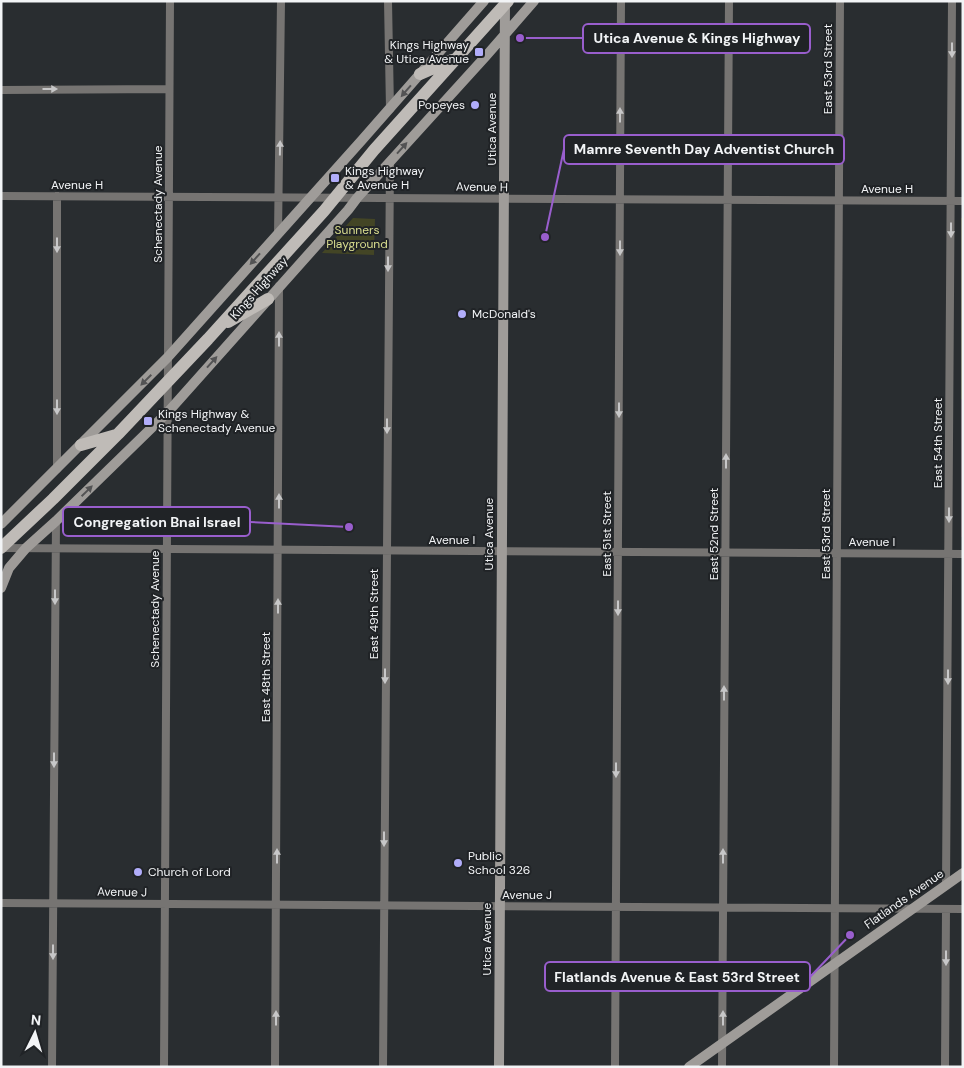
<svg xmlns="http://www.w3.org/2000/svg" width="964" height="1068" viewBox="0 0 964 1068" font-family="'DM Sans',sans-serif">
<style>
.education{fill:#402e35}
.green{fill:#434525}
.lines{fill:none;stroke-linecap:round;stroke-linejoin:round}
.street{stroke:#767472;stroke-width:8}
.secondary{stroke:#9f9c99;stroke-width:10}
.primary{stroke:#bfbbb7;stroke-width:12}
.oneway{fill:#c7c7c8}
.oneway2{fill:#535354}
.poi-dot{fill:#b1adfa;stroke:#202326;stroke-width:2}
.labels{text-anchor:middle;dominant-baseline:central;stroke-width:4;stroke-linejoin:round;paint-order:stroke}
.poi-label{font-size:12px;fill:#f2f4f6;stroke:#202326;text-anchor:start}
.street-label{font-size:12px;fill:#f2f4f6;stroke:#202326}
.park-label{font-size:12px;fill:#dade8f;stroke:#202326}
.leader{fill:none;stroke:#995ecd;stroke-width:2}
.callout-dot{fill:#995ecd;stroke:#202326;stroke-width:2}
.callout{fill:#202326;stroke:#995ecd;stroke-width:2}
.callout-label{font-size:14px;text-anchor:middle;font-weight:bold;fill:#f2f4f6}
</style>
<rect width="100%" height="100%" fill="#292d30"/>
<path class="education" d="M 961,399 L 963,399 L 963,537 L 961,537 Z"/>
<path class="green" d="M 353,218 L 375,219 L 374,255 L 322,253 Z
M 961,218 L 963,218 L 963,399 L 961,399 Z"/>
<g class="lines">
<path class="street" d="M 388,1 L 390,109
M 1,90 L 169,89
M 1,196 L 963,201
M 278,234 L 281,1
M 57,469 L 57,196
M 1,548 L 963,554
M 946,885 L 952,1
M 1,903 L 963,909
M 52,1067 L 56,521
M 164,1067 L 170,1
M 275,1067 L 279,286
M 383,1067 L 390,162
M 615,1067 L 621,1
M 722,1067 L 729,1
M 834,1067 L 840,1
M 945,1067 L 946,909"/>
<path class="secondary" d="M 1,524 L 168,357 L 362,140 L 484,1
M 1,588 L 9,568 L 26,548 L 56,521 L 168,412 L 348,210 L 357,198 L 486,56 L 534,1
M 499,1067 L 505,1
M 689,1067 L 963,873"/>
<path class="primary" d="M 420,74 L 452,60
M 228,322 L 268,299
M 81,445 L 116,435
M 1,548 L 53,499 L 118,434 L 208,339 L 324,211 L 374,150 L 508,1"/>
</g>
<defs><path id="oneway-solid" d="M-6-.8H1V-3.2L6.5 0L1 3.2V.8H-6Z" transform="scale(1.25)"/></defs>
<g class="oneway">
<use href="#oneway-solid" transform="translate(952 50) rotate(90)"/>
<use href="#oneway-solid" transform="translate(50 89)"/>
<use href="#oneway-solid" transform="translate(620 115) rotate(-90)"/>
<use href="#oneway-solid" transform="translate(280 148) rotate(-89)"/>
<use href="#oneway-solid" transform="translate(951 230) rotate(90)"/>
<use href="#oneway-solid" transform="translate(57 245) rotate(90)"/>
<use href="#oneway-solid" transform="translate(620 248) rotate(90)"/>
<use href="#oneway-solid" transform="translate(388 264) rotate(90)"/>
<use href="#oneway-solid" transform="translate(279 339) rotate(-90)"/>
<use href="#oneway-solid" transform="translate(57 407) rotate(90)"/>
<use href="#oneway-solid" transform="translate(619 410) rotate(90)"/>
<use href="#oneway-solid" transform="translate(387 426) rotate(90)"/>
<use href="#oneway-solid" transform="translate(726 461) rotate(-90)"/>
<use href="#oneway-solid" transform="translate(279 501) rotate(-90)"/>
<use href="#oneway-solid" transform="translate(949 515) rotate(90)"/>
<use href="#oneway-solid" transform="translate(55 597) rotate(90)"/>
<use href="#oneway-solid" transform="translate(278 606) rotate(-90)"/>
<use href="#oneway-solid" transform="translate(618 608) rotate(90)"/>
<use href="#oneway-solid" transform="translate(385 676) rotate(90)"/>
<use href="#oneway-solid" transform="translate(948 677) rotate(90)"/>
<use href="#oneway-solid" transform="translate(724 693) rotate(-90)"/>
<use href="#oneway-solid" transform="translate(54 760) rotate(90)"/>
<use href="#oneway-solid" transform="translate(616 770) rotate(90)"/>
<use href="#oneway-solid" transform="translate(384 839) rotate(90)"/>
<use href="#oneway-solid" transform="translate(277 856) rotate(-90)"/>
<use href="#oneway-solid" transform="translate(723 856) rotate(-90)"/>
<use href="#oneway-solid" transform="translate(53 952) rotate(90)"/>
<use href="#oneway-solid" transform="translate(946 958) rotate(90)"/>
<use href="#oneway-solid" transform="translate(276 1018) rotate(-90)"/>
<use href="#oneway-solid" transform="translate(723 1018) rotate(-90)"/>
</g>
<g class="oneway2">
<use href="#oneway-solid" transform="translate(406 91) rotate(131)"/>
<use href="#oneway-solid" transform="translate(402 148) rotate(-48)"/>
<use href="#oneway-solid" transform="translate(255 259) rotate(132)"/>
<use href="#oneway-solid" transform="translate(212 362) rotate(-48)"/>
<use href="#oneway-solid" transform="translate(146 380) rotate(135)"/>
<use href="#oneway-solid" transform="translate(87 491) rotate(-44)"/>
</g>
<g class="poi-dot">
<rect x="474" y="47" width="10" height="10" rx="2.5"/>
<circle cx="475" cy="105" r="5"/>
<rect x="330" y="173" width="10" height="10" rx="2.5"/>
<circle cx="462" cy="314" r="5"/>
<rect x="143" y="416" width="10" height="10" rx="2.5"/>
<circle cx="458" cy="863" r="5"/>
<circle cx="138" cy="872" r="5"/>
</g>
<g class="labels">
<g class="poi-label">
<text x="469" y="45" text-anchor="end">Kings Highway<tspan x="469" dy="14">&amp; Utica Avenue</tspan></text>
<text x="465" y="105" text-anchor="end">Popeyes</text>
<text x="345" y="171">Kings Highway<tspan x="345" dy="14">&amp; Avenue H</tspan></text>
<text x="472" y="314">McDonald's</text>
<text x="158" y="414">Kings Highway &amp;<tspan x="158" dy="14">Schenectady Avenue</tspan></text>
<text x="468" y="856">Public<tspan x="468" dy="14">School 326</tspan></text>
<text x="148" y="872">Church of Lord</text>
</g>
<g class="street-label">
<text transform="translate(828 69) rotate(-90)">East 53rd Street</text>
<text transform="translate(492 129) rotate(-90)">Utica Avenue</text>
<text x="77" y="185">Avenue H</text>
<text transform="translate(482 187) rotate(1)">Avenue H</text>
<text x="887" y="189">Avenue H</text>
<text transform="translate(158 204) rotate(-90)">Schenectady Avenue</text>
<text transform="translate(259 288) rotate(-48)">Kings Highway</text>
<text transform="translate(938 443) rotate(-90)">East 54th Street</text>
<text transform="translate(489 534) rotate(-90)">Utica Avenue</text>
<text transform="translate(607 534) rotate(-90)">East 51st Street</text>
<text transform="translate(714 534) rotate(-90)">East 52nd Street</text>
<text transform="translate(826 534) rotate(-90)">East 53rd Street</text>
<text x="452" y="540">Avenue I</text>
<text x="872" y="542">Avenue I</text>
<text transform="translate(155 609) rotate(-90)">Schenectady Avenue</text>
<text transform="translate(374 614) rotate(-90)">East 49th Street</text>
<text transform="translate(266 677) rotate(-90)">East 48th Street</text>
<text transform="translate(122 892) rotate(1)">Avenue J</text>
<text x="527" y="895">Avenue J</text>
<text transform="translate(904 899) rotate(-35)">Flatlands Avenue</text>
<text transform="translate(487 939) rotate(-90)">Utica Avenue</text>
</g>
<g class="park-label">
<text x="357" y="230">Sunners<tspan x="357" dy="14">Playground</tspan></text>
</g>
</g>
<path class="leader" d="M520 38L583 38M545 237L564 149M349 527L250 522M850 935L810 977"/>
<g class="callout-dot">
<circle cx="520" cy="38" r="5"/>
<circle cx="545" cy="237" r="5"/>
<circle cx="349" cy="527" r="5"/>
<circle cx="850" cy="935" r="5"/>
</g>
<g class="callout">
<rect x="583" y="24" width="227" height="29" rx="5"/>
<rect x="564" y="135" width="280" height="29" rx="5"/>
<rect x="63" y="507" width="187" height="29" rx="5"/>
<rect x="545" y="962" width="265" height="29" rx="5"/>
</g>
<g class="callout-label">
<text x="697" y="43">Utica Avenue &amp; Kings Highway</text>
<text x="704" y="154">Mamre Seventh Day Adventist Church</text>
<text x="157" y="527">Congregation Bnai Israel</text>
<text x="677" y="982">Flatlands Avenue &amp; East 53rd Street</text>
</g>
<rect width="964" height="1068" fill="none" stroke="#f2f4f6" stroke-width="5"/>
<g transform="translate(35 1033) rotate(5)" stroke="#202326" stroke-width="4" paint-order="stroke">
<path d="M0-4L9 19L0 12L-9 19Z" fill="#f2f4f6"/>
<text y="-8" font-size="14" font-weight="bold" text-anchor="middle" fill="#f2f4f6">N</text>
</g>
</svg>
